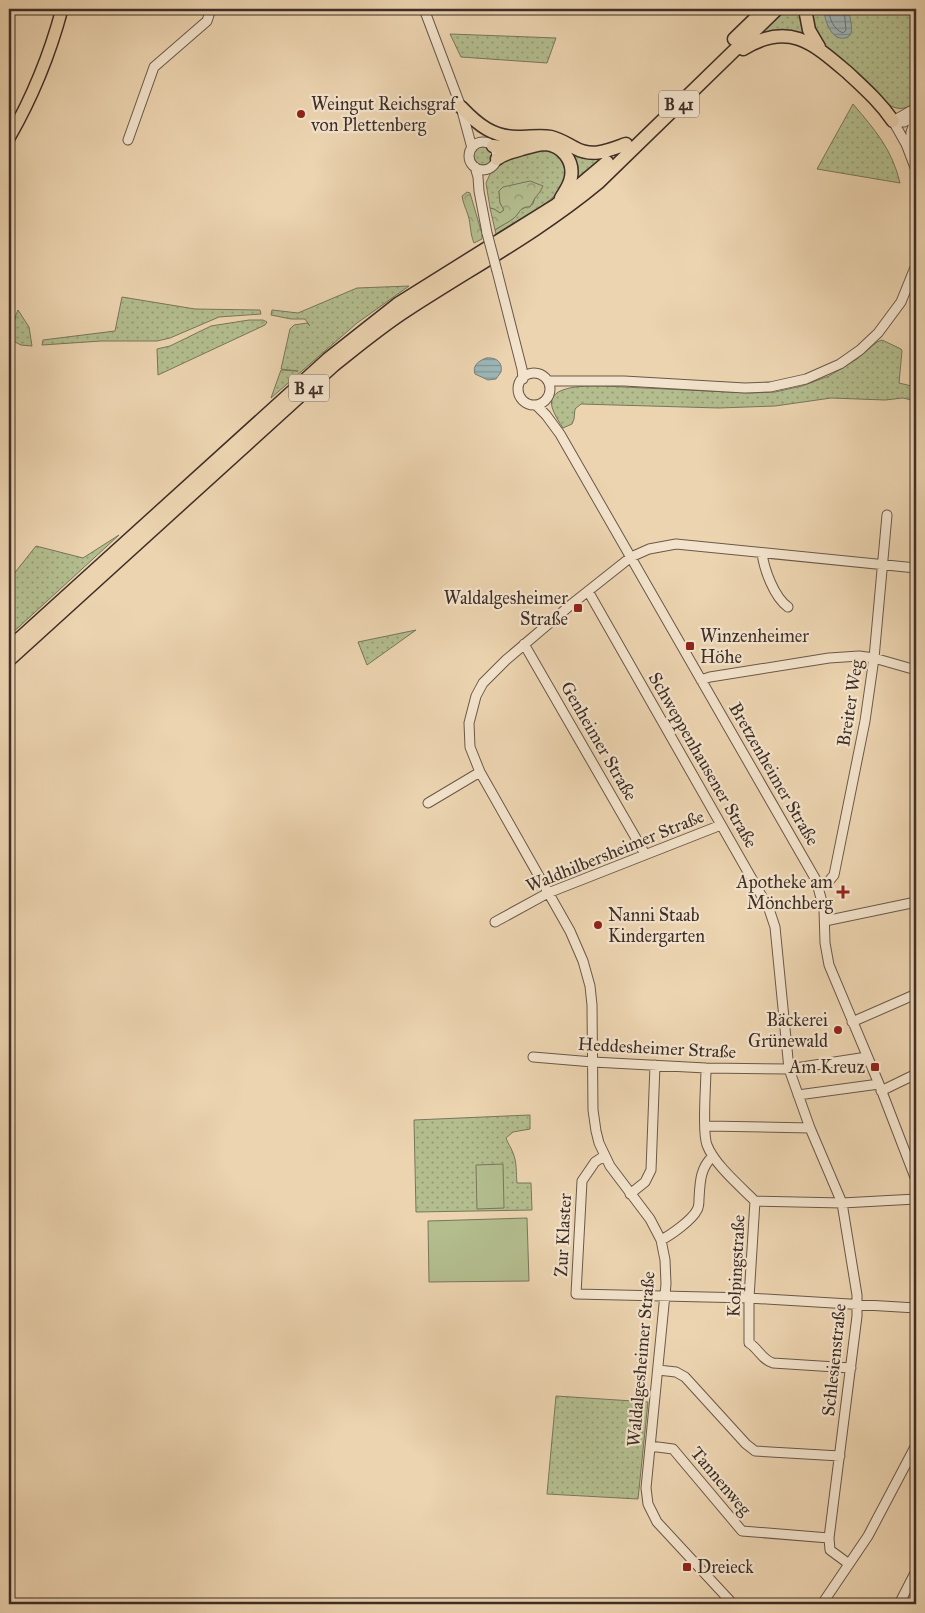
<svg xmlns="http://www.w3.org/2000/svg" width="925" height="1613" viewBox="0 0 925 1613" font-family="'IM FELL Great Primer',serif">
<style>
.grass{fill:url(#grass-dots);stroke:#78765a}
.forest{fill:url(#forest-crowns);stroke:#78765a}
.pitch{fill:#b3bd8e;stroke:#78765a}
.water{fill:url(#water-rules);stroke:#777f7d}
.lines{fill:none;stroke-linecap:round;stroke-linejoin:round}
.shore{stroke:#6e726e;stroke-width:1}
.minor-casing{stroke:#6a5849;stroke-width:11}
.major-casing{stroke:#3e2e27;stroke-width:14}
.highway-casing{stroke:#3e2e27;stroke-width:15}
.minor{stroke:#f3e3cc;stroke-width:9}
.major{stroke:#ecd4b0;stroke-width:11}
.highway{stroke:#ecd4b0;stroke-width:12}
.minor-bridge-casing{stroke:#6a5849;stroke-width:11;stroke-linecap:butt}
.minor-bridge{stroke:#f3e3cc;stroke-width:9}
.poi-dot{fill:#8f2418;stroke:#f3e3cc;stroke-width:2}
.labels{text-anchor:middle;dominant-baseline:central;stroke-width:4.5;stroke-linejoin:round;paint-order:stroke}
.shield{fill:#f3e3cc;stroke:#746458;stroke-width:1}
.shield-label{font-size:16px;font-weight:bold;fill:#3e2e27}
.poi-label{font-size:18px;fill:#3e2e27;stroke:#f3e3cc;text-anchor:start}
.street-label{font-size:18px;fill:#3e2e27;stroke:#f3e3cc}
</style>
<defs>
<pattern id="grass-dots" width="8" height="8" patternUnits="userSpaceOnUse" patternTransform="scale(1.25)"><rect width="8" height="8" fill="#b3bd8e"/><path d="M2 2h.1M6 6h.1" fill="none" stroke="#939a74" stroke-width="1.8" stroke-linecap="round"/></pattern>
<pattern id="forest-crowns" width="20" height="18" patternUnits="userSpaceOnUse" patternTransform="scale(1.25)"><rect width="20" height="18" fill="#b3bd8e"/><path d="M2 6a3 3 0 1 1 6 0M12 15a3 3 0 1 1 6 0" fill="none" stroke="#939a74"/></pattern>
<pattern id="water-rules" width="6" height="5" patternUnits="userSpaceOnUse" patternTransform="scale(1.25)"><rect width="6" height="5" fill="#9db5b6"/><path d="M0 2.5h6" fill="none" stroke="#819494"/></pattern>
</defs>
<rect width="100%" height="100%" fill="#ecd4b0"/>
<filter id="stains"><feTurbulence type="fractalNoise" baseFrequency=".004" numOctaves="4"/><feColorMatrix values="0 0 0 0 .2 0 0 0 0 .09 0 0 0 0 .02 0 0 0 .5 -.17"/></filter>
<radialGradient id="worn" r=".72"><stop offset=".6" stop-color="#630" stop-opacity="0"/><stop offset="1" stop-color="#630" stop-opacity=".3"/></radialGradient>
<path class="grass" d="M 785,9 L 800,9 L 806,36 L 756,37 Z
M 808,9 L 916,9 L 916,103 C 901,110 899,111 884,102 L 824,47 L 812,30 Z
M 450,34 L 556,38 L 547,63 L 461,57 Z
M 853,104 C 875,130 892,149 900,183 L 817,169 Z
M 564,146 L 609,155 L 574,185 Z
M474 156a9 9 0 1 1 18 0a9 9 0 1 1-18 0Z
M 541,149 C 552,151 565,153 566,167 C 567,171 568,176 567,179 C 559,201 515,222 496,234 L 495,230 L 514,218 L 520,210 L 533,204 L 535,197 L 540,192 L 499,191 L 500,203 L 504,210 L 500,213 L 494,209 L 490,208 L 486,183 L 490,174 L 502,160 Z
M 409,286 L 357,323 L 271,398 L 281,370 L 298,371 L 281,369 L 290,329 L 294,325 L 307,323 L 310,326 L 305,319 L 291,319 L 271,315 L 272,310 L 298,313 L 357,288 Z
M 122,297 L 195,309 L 260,310 L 261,314 L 219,317 L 170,338 L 157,341 L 101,341 L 42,345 L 43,340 L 115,331 Z
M 18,310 L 29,327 L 32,346 L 21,345 L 9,339 C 9,333 11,332 13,327 C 15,321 15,316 18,310 Z
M 249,320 L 263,320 L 267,322 L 265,325 L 158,375 L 157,349 L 170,346 L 211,326 Z
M 882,340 L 901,349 L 902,351 L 899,383 L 916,387 L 916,401 L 903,398 L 885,400 L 831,398 L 775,406 L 719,408 L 581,404 L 575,409 L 574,419 L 572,424 L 563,428 C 559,422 554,414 552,407 C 546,384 590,386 603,386 L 749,393 L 775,392 L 802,386 L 829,376 L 857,359 L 877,342 Z
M 119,535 L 9,636 L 9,580 L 36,546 L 83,558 Z
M 416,630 L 367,665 L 358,642 Z
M 530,1115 L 530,1129 L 513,1132 L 506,1138 C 508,1144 511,1147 513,1153 C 517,1162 516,1173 517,1183 L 531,1183 L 532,1210 L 416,1212 L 414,1120 Z
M 556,1396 L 648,1402 L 638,1499 L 547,1494 Z"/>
<path class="forest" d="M 530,181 L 543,186 L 540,192 L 535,198 L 530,207 C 520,206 520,213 514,218 C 508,223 500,226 495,230 L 490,208 L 494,209 L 500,213 L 504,210 L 500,203 L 499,191 L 503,187 Z
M 467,192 L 470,193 L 482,234 L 482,239 L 474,243 C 470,234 471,225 468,215 C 466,209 463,203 462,196 Z"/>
<path class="pitch" d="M 503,1164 L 504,1208 L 477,1209 L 476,1165 Z
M 527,1218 L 529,1281 L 429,1282 L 428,1221 Z"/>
<path class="water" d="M 824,9 L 849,9 C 849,16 853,26 851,33 C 850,36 848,37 845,38 C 831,41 824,19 824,9 Z
M 486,358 C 495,357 503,361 501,372 L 496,379 L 488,380 L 475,374 C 472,365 479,361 486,358 Z"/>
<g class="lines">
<path class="shore" d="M 828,9 C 830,19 833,29 843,33 L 846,30 L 844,9"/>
<defs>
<path id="minor" d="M 424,9 L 461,107 L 472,148
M 893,121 L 906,144 L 916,170
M 893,121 L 916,108
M 893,121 L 904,122 L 916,115
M 128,140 L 154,67 L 207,21 L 211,9
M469 156a14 14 0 1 1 28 0a14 14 0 1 1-28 0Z
M 910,149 L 911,132 L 916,118
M 475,167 L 478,177 L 479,191 L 487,233
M 497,271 L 522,369 L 523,379
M518 389a16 16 0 1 1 32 0a16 16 0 1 1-32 0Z
M 548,381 L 624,381 L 745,388 L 770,387 L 806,379 L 840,364 L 860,350 L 878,333 L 901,302 L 916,265
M 536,405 L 546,415 L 560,434 L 816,880 L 824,909 L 825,943 L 829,965 L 879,1084 L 916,1180
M 762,553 C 764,569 774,597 788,607
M 588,591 L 769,909 L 775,927 L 789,1069 L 810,1128 L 842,1203 L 857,1295 L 857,1316 L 829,1538 L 830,1550 L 849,1564
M 524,644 L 645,854
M 701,680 L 710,677 L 829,658 L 859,656 L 874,658 L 916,670
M 428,803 L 480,772
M 819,887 L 829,881 L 834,875 L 865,721 L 874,658 L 887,515
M 825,921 L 916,902
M 495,922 L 548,893 L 721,825
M 852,1022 L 916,994
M 533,1057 L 593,1062 L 706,1068 L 789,1069 L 867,1057
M 706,1068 C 706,1085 702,1132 707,1145 C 714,1164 741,1187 755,1201 L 749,1298 L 749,1343 C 758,1348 762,1360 773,1363 L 851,1368
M 881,1091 L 916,1074
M 798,1095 L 879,1084
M 706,1126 L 810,1128
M 604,1156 L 595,1162 L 582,1181 L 576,1294 L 749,1298 L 916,1308
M 630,1194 L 645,1182 L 651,1170 L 655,1065
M 755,1201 L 842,1203 L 916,1199
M 661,1240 C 671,1235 692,1220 697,1210 C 699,1207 699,1203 699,1199 C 700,1182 700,1168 713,1156
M 658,1370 L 676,1372 L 685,1377 L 746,1444 L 755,1451 L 840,1456
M 650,1446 L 673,1449 L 742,1531 L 829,1538
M 733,1604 L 657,1522 L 648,1504 L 646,1488 L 666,1284 L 665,1260 L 661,1240 L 650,1219 L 610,1166 L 599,1143 L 596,1131 L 593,1110 L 592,1005 L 590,986 L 583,961 L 570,931 L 480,772 L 470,747 L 469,723 L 476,696 L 483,683 L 506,660 L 573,603 L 631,557 L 649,549 L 676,544 L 916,568
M 822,1604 L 868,1536 L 916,1445
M 899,1604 L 916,1571"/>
<path id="major" d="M 9,138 C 32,98 50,54 62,9"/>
<path id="highway" d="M 805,9 L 809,30 L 819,47
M 734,39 L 765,9
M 743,49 C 789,21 813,43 848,73 C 864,88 880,102 893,121
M 461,107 C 478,125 494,138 520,137 C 530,137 541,135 551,137 C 560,139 567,144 575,148 C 593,158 609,150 626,144
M 493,146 L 501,147 L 515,144
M 497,159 C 504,153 513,152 522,149 C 530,147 538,144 545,144 C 562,145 574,161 571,177 C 570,185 565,191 561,198
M 9,648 L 328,359 L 399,303 L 556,205 L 607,162
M 9,660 L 334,365 C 358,346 382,326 407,310 C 471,268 539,232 598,183 L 777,9"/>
</defs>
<use href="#minor" class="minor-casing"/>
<use href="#major" class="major-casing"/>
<use href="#highway" class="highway-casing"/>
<use href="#minor" class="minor"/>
<use href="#major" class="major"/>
<use href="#highway" class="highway"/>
<defs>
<path id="minor-bridge" d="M 487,233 L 497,271"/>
</defs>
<use href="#minor-bridge" class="minor-bridge-casing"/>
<use href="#minor-bridge" class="minor-bridge"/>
</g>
<g class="poi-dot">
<circle cx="301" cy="114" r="5"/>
<rect x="573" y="603" width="10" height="10" rx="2.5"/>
<rect x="685" y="641" width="10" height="10" rx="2.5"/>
<path d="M840.5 884.5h5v5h5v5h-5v5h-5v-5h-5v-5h5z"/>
<circle cx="598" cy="925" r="5"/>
<circle cx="838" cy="1030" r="5"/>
<rect x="870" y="1062" width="10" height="10" rx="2.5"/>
<rect x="682" y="1562" width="10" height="10" rx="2.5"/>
</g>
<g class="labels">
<g class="shield">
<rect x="659" y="90.5" width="40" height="27" rx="4"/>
<rect x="289" y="374.5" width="40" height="27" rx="4"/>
</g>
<g class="shield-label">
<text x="679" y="104">B 41</text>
<text x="309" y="388">B 41</text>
</g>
<g class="poi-label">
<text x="311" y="104">Weingut Reichsgraf<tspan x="311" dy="21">von Plettenberg</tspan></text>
<text x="568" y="598" text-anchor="end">Waldalgesheimer<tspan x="568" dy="21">Straße</tspan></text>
<text x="700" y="636">Winzenheimer<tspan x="700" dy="21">Höhe</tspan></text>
<text x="833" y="882" text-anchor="end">Apotheke am<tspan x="833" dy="21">Mönchberg</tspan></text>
<text x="608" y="915">Nanni Staab<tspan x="608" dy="21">Kindergarten</tspan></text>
<text x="828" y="1020" text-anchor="end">Bäckerei<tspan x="828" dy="21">Grünewald</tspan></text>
<text x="865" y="1067" text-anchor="end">Am Kreuz</text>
<text x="697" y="1567">Dreieck</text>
</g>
<g class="street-label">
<text transform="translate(850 703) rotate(-81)">Breiter Weg</text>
<text transform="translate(599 741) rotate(60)">Genheimer Straße</text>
<text transform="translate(703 760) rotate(60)">Schweppenhausener Straße</text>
<text transform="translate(774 774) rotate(60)">Bretzenheimer Straße</text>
<text transform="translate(615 851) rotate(-22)">Waldhilbersheimer Straße</text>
<text transform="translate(657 1048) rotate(3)">Heddesheimer Straße</text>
<text transform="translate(563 1235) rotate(-87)">Zur Klaster</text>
<text transform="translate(736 1266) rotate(-87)">Kolpingstraße</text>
<text transform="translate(641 1359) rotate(-85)">Waldalgesheimer Straße</text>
<text transform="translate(834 1360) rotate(-84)">Schlesienstraße</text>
<text transform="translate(721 1481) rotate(50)">Tannenweg</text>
</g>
</g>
<rect width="925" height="1613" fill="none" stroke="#ecd4b0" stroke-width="30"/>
<rect x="10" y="10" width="905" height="1593" fill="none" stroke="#3e2e27" stroke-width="2.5"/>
<rect x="15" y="15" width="895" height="1583" fill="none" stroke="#3e2e27"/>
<rect width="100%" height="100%" filter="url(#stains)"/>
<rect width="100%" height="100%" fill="url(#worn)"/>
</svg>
